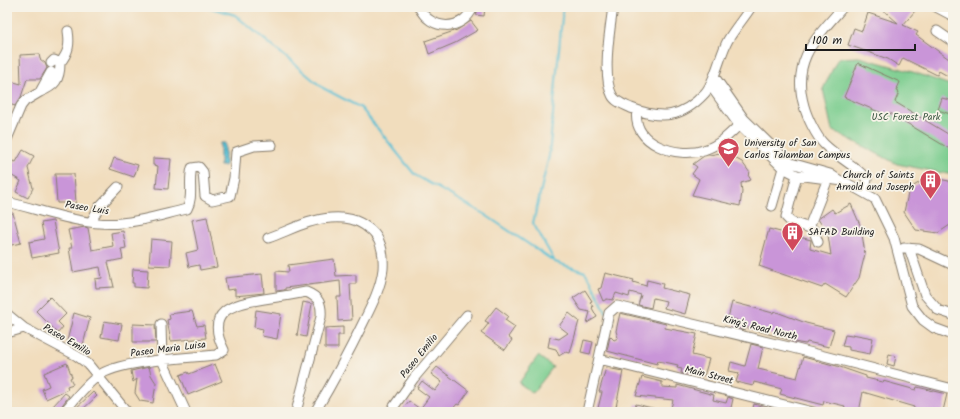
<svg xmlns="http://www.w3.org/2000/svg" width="960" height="419" viewBox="0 0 960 419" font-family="Kalam,sans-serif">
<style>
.green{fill:#7ccd8f;stroke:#4c7456}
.water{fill:#57bfd4;stroke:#3a6e78}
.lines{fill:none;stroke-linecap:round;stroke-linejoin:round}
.stream{stroke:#57bfd4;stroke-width:2}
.building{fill:#c995d8}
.minor-casing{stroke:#867c6c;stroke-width:11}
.minor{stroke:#fff;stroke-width:9}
.labels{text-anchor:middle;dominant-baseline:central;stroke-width:3.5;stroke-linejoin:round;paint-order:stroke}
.park-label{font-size:10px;fill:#3e5a44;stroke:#f7f3e8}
.poi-label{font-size:10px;fill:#1c1c1c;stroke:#f7f3e8;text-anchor:start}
.street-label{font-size:10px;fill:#1c1c1c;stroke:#f7f3e8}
</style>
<rect width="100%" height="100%" fill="#f7f3e8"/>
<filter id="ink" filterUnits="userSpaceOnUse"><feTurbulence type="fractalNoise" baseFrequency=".025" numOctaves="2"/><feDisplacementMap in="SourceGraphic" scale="8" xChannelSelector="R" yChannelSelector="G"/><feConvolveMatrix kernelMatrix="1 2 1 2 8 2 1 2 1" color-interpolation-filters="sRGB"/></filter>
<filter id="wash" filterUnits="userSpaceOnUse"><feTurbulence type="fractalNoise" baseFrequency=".012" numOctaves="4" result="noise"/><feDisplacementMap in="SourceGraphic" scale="16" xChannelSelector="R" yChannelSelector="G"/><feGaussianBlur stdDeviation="0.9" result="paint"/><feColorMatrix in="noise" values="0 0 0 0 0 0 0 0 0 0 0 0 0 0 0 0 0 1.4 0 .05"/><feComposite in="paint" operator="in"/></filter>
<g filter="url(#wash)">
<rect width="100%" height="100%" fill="#f1ddbd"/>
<path class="green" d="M 859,57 L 916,73 L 953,86 L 953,175 L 897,164 L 832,130 L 823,89 L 838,58 Z
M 538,356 L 553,367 L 533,393 L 519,383 Z"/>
<path class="water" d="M 220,143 L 225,143 L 225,166 L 220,166 Z"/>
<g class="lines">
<path class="stream" d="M 208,7 L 235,15 L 323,88 L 361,108 L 415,175 L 484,214 L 555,262 L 585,272 L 590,279 L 606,312
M 554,260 L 533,223 L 549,156 L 563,7"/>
</g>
<g id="blocks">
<path class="building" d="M 479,7 L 485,7 L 484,16 L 476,15 Z
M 880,7 L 911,7 L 915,11 L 903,25 L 918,32 L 916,35 L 949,59 L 953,51 L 953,79 L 939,71 L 937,75 L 903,58 L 899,66 L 888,59 L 848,45 L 854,28 L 862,31 L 868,13 L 898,23 Z
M 471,21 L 478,30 L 455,43 L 429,54 L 425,41 L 457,30 Z
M 39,54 L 40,59 L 45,63 L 47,68 L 42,76 L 40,79 L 27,79 L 21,97 L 15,106 L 7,103 L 7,80 L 21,84 L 20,55 Z
M 858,63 L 900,82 L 896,91 L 899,92 L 895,102 L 953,137 L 953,151 L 890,113 L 888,116 L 844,97 Z
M 942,98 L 953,101 L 953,115 L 938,110 Z
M 23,150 L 34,156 L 28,168 L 33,188 L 28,198 L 16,192 L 21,181 L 7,173 L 13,161 L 16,162 Z
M 720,153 L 731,156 L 742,162 L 750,173 L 748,175 L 751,180 L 741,183 L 742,192 L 740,206 L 692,195 L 699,179 L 692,174 L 697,167 L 693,164 L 704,156 Z
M 114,158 L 138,165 L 134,177 L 110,169 Z
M 153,158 L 171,159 L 168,189 L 156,188 L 158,166 L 153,165 Z
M 55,174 L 74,174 L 76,203 L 57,203 Z
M 928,177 L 949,181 L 953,187 L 953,223 L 938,233 L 916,230 L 904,212 L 909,189 Z
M 851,204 L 861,227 L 865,254 L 859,278 L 846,297 L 825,284 L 822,288 L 759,266 L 769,229 L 811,240 L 810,249 L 831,255 L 828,235 L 818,219 L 832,209 L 835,213 Z
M 13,213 L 21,243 L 7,246 L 7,214 Z
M 207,217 L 217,267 L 200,270 L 199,265 L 189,267 L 186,253 L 198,250 L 192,220 Z
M 53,221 L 59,253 L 32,258 L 29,242 L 44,239 L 41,223 Z
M 85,227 L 88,228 L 92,250 L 113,246 L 111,233 L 123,231 L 126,248 L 121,249 L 123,259 L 108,262 L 114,287 L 96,288 L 95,279 L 102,278 L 100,267 L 73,272 L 69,248 L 72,248 L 68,230 Z
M 151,239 L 172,241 L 170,266 L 149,265 Z
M 334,259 L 336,276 L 356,275 L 356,284 L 350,284 L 352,320 L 338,321 L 337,297 L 341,297 L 340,281 L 285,288 L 285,290 L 276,291 L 276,271 L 289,272 L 288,265 Z
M 133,269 L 148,270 L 147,288 L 134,287 L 134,283 L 132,283 Z
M 605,273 L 634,280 L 633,282 L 646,286 L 647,280 L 663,284 L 662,288 L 690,295 L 685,314 L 664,308 L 666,301 L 653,298 L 651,308 L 638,305 L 641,295 L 630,292 L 629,297 L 616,293 L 613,300 L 607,299 L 603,301 L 598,289 L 601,288 Z
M 262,274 L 264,293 L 235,296 L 235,289 L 227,290 L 225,278 Z
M 585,290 L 592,301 L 590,302 L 593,307 L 592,308 L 597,317 L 587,323 L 590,312 L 581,310 L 573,298 Z
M 50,297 L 66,314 L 58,322 L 63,327 L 58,333 L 36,311 Z
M 303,302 L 312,304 L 306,337 L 297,335 Z
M 732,302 L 773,313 L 774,311 L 806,323 L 834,330 L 829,347 L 807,342 L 806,344 L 799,343 L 745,327 L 744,330 L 734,328 L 737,320 L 728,318 Z
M 496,307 L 508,316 L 505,320 L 515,327 L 508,337 L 512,340 L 505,350 L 481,333 L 489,323 L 485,321 Z
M 256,310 L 281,314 L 277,339 L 262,336 L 263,329 L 254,327 Z
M 192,311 L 197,326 L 204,325 L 206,338 L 171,341 L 167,320 L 170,319 L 169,314 Z
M 74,313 L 90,318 L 83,345 L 67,341 Z
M 569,313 L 579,321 L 570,353 L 565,352 L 559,356 L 556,349 L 548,347 L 550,337 L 559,339 L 568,333 L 559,326 Z
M 620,313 L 666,324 L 665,328 L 697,334 L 692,355 L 709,359 L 704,376 L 687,371 L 686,374 L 681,373 L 682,369 L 677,368 L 678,365 L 669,363 L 658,361 L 657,364 L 607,351 L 610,336 L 614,340 L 618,338 L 616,331 Z
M 104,321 L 122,324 L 119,340 L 101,337 Z
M 133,324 L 155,325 L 156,342 L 133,342 Z
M 343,327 L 343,335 L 338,335 L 338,348 L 325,348 L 325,328 Z
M 852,334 L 873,338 L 870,354 L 849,350 L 849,347 L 842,346 L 845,335 L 852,336 Z
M 584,340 L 593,342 L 590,354 L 581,352 Z
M 751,344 L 763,347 L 758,369 L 797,378 L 803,357 L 837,366 L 866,376 L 866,378 L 883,382 L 883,381 L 916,390 L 917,387 L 947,394 L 943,411 L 942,412 L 913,412 L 914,407 L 863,392 L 859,412 L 855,412 L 844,409 L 845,406 L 824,401 L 823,405 L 780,394 L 782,389 L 754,382 L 753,386 L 736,382 L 739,373 L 729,371 L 731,362 L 745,366 Z
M 889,354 L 896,356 L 894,366 L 887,364 Z
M 67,363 L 72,377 L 70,378 L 73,384 L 67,386 L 68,389 L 46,399 L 42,389 L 49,386 L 44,373 Z
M 215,364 L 222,381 L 188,395 L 180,375 L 188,372 L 189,374 Z
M 149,367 L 151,375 L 156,383 L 153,403 L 140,401 L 135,393 L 137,379 L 133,382 L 131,371 Z
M 437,367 L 469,391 L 459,405 L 457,404 L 450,412 L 400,412 L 409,401 L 420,409 L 429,397 L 417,388 L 422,381 L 435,391 L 442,382 L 431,374 Z
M 606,368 L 623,371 L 616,407 L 627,411 L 626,412 L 597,412 L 602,392 L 599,392 Z
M 642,377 L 662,382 L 662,387 L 677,388 L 677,385 L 714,395 L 713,400 L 726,403 L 728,397 L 733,399 L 730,412 L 696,410 L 695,412 L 686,412 L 671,408 L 673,400 L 636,396 Z
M 93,392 L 97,396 L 80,412 L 72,412 Z
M 65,393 L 69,396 L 57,412 L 52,407 Z
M 636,404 L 660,410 L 659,412 L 634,412 Z
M 754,404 L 777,410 L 777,412 L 752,412 Z"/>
</g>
</g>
<g filter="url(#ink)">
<use href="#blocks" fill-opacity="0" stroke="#867c6c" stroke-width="1"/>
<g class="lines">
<defs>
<path id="minor" d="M 419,7 C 430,31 463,32 473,7
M 613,7 C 610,28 602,76 612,95 C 615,102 625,105 631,108 C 662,120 682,118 705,93 C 715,82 720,54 728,40 C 735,28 744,18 751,7
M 843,7 C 815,39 791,61 804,106 C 807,117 816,136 824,144 C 837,157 855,165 867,179 L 865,192
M 936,7 L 953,16
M 937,31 L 953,42
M 51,63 L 54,60 L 60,63 C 60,80 55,86 40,92 L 51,72
M 60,63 C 69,52 70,44 68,31
M 714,76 L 744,119 L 782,156 L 791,163 L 830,174 L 839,180
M 710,85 L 739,125 L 783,168 L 797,175 L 843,181 L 875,199 L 894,238 L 912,306 L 923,320 L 934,328 L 953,335
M 637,110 C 631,144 678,159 704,150 C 719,145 728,136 739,125
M 7,139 L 21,106 L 25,101 L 40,92
M 797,175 L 786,217 L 791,222 L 813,229 L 818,242
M 7,202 C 42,210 85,227 121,223 C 143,221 165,214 187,209 C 194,197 188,181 192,168 L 199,167 L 203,172 L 205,196 L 212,200 L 230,196 L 234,178 L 236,152 L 254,146 L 272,145
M 772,206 L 783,168
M 91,222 L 99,207 L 118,187
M 809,227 L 829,176
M 268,238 C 288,231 310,219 331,218 C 346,217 357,219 368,228 C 381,237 384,254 383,269 C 381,287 372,305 364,321 C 349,352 333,382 315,412
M 904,248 L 919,249 L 953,265
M 909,248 L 925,295 L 938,310 L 953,315
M 7,314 L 24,328 L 77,356 L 88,364 L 127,412
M 161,324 L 162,360 L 186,412
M 7,333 L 24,328
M 599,359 L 813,412
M 64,412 C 74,400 85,385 98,376 C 119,360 188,358 216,355 L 224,350 C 204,311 232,304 264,299 C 278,297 292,295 306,292 C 319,297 322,304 321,317 L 296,412
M 390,412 L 414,378 L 467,315
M 587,412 L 609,313 L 617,306 L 789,347 L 953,389"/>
</defs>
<use href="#minor" class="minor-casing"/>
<use href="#minor" class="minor"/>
</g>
</g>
<defs>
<symbol id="university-pin" viewBox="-11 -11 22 30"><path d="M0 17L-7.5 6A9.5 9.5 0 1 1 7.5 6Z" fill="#d1495b" stroke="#f7f3e8"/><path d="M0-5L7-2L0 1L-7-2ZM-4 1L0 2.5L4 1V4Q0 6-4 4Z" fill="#fff"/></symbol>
<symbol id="building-pin" viewBox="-11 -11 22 30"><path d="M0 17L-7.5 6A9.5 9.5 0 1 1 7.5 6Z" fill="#d1495b" stroke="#f7f3e8"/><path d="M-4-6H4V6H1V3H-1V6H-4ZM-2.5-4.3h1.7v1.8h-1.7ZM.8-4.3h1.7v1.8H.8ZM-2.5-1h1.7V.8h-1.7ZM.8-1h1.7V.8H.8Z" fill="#fff"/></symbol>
</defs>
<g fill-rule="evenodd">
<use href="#university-pin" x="716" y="136" width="25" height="34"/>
<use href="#building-pin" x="918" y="168" width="25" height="34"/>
<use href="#building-pin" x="780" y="220" width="25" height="34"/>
</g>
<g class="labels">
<g class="park-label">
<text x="906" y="117">USC Forest Park</text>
</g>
<g class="poi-label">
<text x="744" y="143">University of San<tspan x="744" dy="12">Carlos Talamban Campus</tspan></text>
<text x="914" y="175" text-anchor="end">Church of Saints<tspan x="914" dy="12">Arnold and Joseph</tspan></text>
<text x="808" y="232">SAFAD Building</text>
</g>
<g class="street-label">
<text transform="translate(87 208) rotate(9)">Paseo Luis</text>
<text transform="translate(760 328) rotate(14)">King's Road North</text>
<text transform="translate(67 340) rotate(30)">Paseo Emilio</text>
<text transform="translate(168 349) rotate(-7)">Paseo Maria Luisa</text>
<text transform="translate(419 356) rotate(-51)">Paseo Emilio</text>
<text transform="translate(709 375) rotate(14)">Main Street</text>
</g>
</g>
<rect width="960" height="419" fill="none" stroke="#f7f3e8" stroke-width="24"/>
<path d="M806 44v6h109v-6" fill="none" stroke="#1c1c1c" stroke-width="2"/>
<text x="812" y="44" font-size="12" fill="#1c1c1c" stroke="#f7f3e8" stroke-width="3" paint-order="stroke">100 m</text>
</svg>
